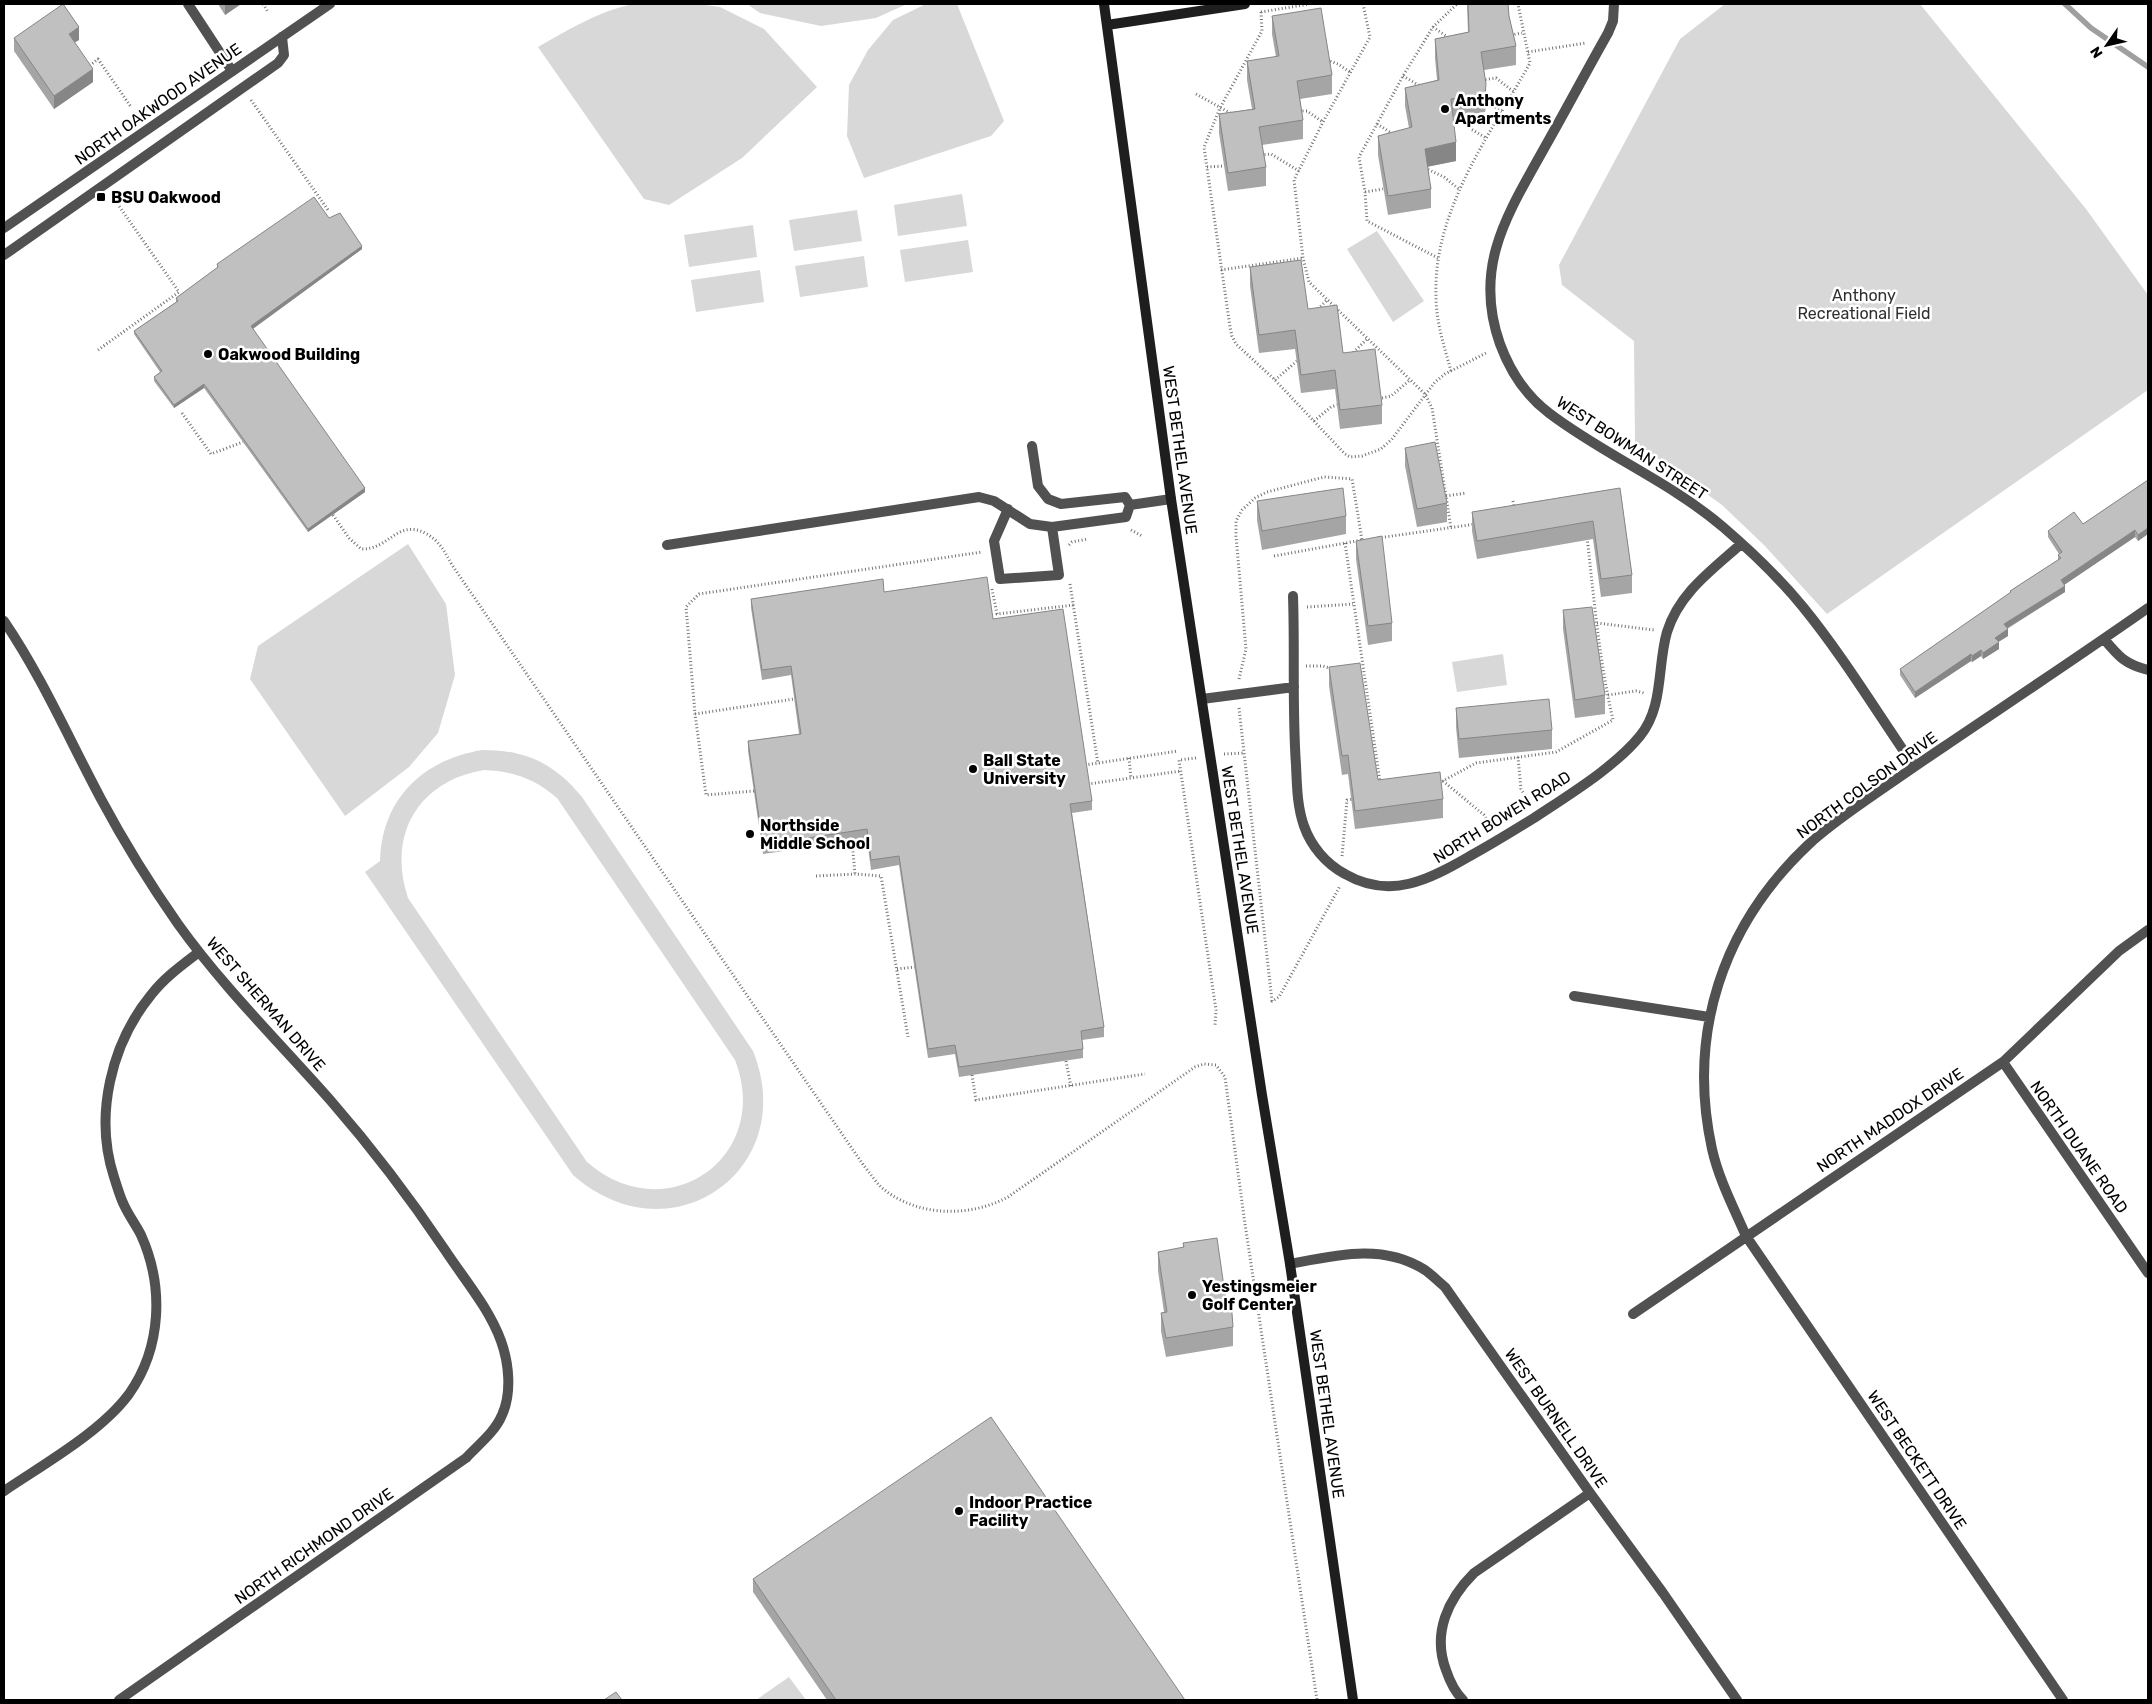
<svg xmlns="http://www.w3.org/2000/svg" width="2152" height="1704" viewBox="0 0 2152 1704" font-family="Rubik,sans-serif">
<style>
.green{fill:#d8d8d8;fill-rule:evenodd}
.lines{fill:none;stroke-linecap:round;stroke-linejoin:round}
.stream{stroke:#9f9f9f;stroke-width:5.5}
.path{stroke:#737373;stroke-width:3;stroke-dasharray:1 2.5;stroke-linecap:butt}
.service{stroke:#515151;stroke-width:10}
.minor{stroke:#515151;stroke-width:10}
.tertiary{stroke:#515151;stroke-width:10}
.secondary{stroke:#1e1e1e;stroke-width:10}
.wall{fill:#a5a5a5}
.shaded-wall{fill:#868686}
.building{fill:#c0c0c0;stroke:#868686}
.poi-dot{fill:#000;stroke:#fff;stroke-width:2}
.labels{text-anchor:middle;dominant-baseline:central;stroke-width:5;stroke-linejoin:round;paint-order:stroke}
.poi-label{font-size:16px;font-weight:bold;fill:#000;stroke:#fff;text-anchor:start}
.street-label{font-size:16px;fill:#000;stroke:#fff}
.park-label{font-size:16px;fill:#2f2f2f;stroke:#fff}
</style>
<rect width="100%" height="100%" fill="#fff"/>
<path class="green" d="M 635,4 L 697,4 L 720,7 L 764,29 L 817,87 L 742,158 L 669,205 L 644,199 L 538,47 C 568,30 600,10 635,4 Z
M 747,4 L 907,4 L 876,18 L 821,26 L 760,13 Z
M 926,4 L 957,4 L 1004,121 L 991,136 L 864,178 L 847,136 L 849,85 L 868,50 L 893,20 Z
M 1725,4 L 1920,4 L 2086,209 L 2148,295 L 2148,390 L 1827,614 L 1764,545 L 1722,505 L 1635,442 L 1634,341 L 1562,285 L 1559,265 L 1680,39 Z
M 962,194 L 967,226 L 898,236 L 894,205 Z
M 857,210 L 862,241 L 794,251 L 789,220 Z
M 753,225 L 757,257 L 689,267 L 684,235 Z
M 1377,231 L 1424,301 L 1393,322 L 1347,249 Z
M 968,240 L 973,272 L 905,282 L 900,250 Z
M 864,256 L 868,287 L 800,297 L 795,266 Z
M 760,270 L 764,302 L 696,312 L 691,280 Z
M 408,544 L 446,604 L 455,675 L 438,733 L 409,767 L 345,816 L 250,679 L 258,646 Z
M 1503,654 L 1507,685 L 1457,692 L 1452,662 Z
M 482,750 C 526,750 554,763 582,797 L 753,1051 C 801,1170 670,1261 573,1175 L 365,872 L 380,861 C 382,798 423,760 482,750 ZM 484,770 C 513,771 535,779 557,798 L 735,1060 C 773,1158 666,1231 587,1162 L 408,898 C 387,835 418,781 484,770 Z
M 789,1677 L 806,1700 L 756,1700 Z"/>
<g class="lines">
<path class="stream" d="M 2065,4 L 2091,28 L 2148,67"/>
<path class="path" d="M 263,4 L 268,12
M 1363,4 L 1370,37 L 1323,122 L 1294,180 L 1303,258 L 1309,282 L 1425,394 L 1432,408 L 1451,528
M 1261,12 L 1262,31 L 1220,108 L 1204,147 L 1230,327 L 1232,336 L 1236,344 L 1275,380 L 1345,454 L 1350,457 L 1362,456 L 1381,449 L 1392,439 L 1435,382 L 1445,374 L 1488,352
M 1261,12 L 1309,4
M 1433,27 L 1449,38
M 1511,35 L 1522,33
M 1528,52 L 1586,43
M 1327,60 L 1338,64 L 1350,72
M 87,68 L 98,59 L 131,107
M 1403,76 L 1420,86
M 1482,80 L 1496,78 L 1514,92
M 1196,94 L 1232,114
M 251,100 L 328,210
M 1486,102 L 1503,112
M 1299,111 L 1307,111 L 1323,122
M 1451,117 L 1486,138
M 1377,124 L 1393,134
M 1261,155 L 1271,154 L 1299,171
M 1207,167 L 1224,166
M 1425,168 L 1444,177 L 1460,190
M 1365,192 L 1383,189
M 1438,258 L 1367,221 L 1365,192 L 1359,157 L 1403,76 L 1433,27 L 1457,4
M 1221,270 L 1303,258
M 1318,309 L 1328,299
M 98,350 L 179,292 L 112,196
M 1351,355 L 1368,338
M 1451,371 C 1444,346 1436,322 1436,296 C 1433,210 1490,135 1530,63 L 1518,4
M 1275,380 L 1297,361
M 1382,398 L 1391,396 L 1410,380
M 182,413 L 211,454 L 243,442
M 1314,421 L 1331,407 L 1337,405
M 1446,496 L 1466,493
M 1513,501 L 1514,508
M 333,515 L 349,538 L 361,549 C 389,550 397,519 425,533 C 440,541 444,551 452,565 L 864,1166 C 870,1173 875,1181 881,1187 C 916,1217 969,1218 1008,1197 L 1195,1067 L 1204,1064 L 1216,1065 L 1225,1077 L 1245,1224 L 1317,1700
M 1131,530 L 1142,536
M 1378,538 L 1476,524
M 1345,543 L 1380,782
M 1069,545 L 1072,542 L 1088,539
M 1274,556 L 1362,540
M 1070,584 L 1098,764
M 992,589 L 997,614 L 1074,605
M 1307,607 L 1353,604
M 1597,623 L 1654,630
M 1306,666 L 1323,666 L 1332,669
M 1239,679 L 1246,649 L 1236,536 L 1236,521 L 1242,510 L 1255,498 L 1267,492 L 1324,477 L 1352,479 L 1362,540
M 1608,695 L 1636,691 L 1644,693
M 1239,708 L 1272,1001 L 1279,997 L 1340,886
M 695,714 L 794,699
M 1224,754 L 1244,753
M 1518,757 L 1521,789 L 1530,804
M 1129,758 L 1131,778
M 1196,758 L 1179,760 L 1216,1010 L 1215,1025
M 1085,765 L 1178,751
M 1443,781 L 1484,815 L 1493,829
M 1439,783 L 1476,763 L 1556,752 L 1613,720 C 1599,660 1594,598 1587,537
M 1088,784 L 1181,771
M 754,791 L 706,795 L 695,714 L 686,607 L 699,594 L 982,552
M 852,841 L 855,874
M 1342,856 L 1347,800 L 1355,799
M 816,876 L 855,874 L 881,876 L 908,1037
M 897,969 L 915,967
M 1066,1061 L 1071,1087
M 972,1075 L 976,1100 L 1145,1074"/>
<path class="service" d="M 4,255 L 278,63 L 284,55 L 282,37
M 1032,446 L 1038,486 L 1048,499 L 1061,504 L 1125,497 L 1130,505
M 1130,505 L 1171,499
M 1008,509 L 994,541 L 1000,579 L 1059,575 L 1052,527
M 667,545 L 979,497 L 994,501 L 1030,524 L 1052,527 L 1126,517 L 1130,505"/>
<path class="minor" d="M 188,4 L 232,71
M 1614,4 L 1613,21 L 1608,33 C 1587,70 1567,108 1546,145 C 1509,212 1472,265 1500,344 C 1510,371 1525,395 1549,413 C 1604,455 1669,481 1723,527 C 1751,551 1780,579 1803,607 C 1843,656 1878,714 1914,766
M 1293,596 C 1295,653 1292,709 1296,765 C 1297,786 1297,806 1304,826 C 1311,846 1326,864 1345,874 C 1390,900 1429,880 1470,856 C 1492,844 1513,831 1534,818 C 1567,796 1615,767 1640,736 C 1664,707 1657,666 1667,632 C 1679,593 1712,570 1741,544
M 4,621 C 42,677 69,739 101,799 C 124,842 150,884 178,924 C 223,987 280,1043 331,1101 C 372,1148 410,1198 445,1250 C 464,1279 489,1308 501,1341 C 509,1363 512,1393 502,1415 C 495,1432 478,1445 466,1458 L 119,1700
M 2104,639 C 2119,657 2125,664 2148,670
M 1202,699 L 1294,687
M 1574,996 L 1709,1017
M 2003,1062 L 2148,1273
M 1290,1264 C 1336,1255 1383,1243 1425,1270 C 1432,1275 1439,1282 1445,1287 L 1590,1493 L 1663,1593 L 1737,1700
M 1633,1314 L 2003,1062 L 2119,951 L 2148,930
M 4,1491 C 44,1464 101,1432 129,1394 C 162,1347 164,1286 141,1235 C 136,1225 129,1216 124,1205 C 120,1197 117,1186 114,1177 C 94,1116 111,1044 151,995 C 164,978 182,965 199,952
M 1463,1700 C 1455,1692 1450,1682 1446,1670 C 1432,1633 1448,1599 1474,1573 L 1590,1493
M 2063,1700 L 1746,1236 C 1734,1208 1719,1180 1712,1149 C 1687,1034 1722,926 1808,845 C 1825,829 1845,815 1865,801 C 1891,783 1918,764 1945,746 C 2013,700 2081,655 2148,608"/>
<path class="tertiary" d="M 4,228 L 330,4"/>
<path class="secondary" d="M 1104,4 L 1171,499 L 1262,1095 L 1290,1264 L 1353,1700
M 1107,25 L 1245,4"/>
</g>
<path class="wall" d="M 218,4 L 241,4 L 225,15 Z
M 1467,4 L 1508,4 L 1509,16 L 1516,46 L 1516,65 L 1484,70 L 1486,102 L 1485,112 L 1453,117 L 1456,161 L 1427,167 L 1431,189 L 1431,208 L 1388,215 L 1378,155 L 1378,136 L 1409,128 L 1405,106 L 1405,88 L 1437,80 L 1435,58 L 1435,39 L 1468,32 Z
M 1272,16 L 1332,75 L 1332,94 L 1300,99 L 1303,120 L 1303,139 L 1262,145 L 1266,167 L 1266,186 L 1228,191 L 1219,133 L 1219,114 L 1252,109 L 1247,80 L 1247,61 L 1276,57 L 1272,34 Z
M 14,38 L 79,40 L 74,42 L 93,82 L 54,109 L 14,51 Z
M 329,218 L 362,249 L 253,329 L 365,492 L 308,532 L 204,388 L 174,408 L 154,381 L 154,377 L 160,372 L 134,334 L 134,331 L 176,302 L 176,298 L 217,268 L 217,264 Z
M 1250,267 L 1308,309 L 1343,353 L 1382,405 L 1382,424 L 1340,429 L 1335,389 L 1301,393 L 1295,349 L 1259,353 L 1250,286 Z
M 1405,448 L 1447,503 L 1447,522 L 1417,527 L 1405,466 Z
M 2148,480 L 2148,534 L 2138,541 L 2135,537 L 2064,585 L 2065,592 L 2007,629 L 2008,636 L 1998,642 L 1999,649 L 1983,659 L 1981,656 L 1972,662 L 1971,661 L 1915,698 L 1900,675 L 1900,669 L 2010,593 L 2010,591 L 2058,560 L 2058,555 L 2059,554 L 2048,537 L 2048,531 L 2083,524 Z
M 1620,488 L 1632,575 L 1632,593 L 1601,597 L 1593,539 L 1477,559 L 1472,531 L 1472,512 Z
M 1257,501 L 1346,516 L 1346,534 L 1262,550 L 1257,520 Z
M 1356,541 L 1392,623 L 1392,641 L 1368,645 L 1356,559 Z
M 884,592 L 993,619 L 1092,801 L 1092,810 L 1072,813 L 1104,1027 L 1104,1037 L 1082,1040 L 1083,1049 L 1083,1058 L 959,1077 L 955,1054 L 928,1058 L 899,865 L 871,870 L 867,839 L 763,854 L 748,751 L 748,741 L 799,734 L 791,675 L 762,680 L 751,608 L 751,599 Z
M 1563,610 L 1605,695 L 1605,714 L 1575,718 L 1563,629 Z
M 1329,667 L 1378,780 L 1443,799 L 1443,818 L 1355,829 L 1348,774 L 1342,775 L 1329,686 Z
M 1456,708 L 1552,730 L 1552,749 L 1459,758 L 1456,727 Z
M 1183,1243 L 1226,1301 L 1233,1327 L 1233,1346 L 1166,1357 L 1161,1331 L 1161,1313 L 1164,1312 L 1158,1271 L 1158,1252 L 1183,1248 Z
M 753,1579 L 1185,1700 L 827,1700 L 753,1592 Z"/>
<path class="shaded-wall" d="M 225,4 L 241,4 L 225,15 Z
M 79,27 L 79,40 L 69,46 L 69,34 Z
M 93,69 L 93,82 L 54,109 L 54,96 Z
M 1486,84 L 1486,102 L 1485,112 L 1485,94 Z
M 1456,142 L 1456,161 L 1425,167 L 1425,149 Z
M 362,246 L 362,249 L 251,330 L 251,326 Z
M 204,384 L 204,388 L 174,408 L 174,405 Z
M 365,488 L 365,492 L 308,532 L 308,529 Z
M 2148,528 L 2148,534 L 2138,541 L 2138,535 Z
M 2135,530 L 2135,537 L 2061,587 L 2061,580 Z
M 2065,586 L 2065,592 L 2004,630 L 2004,624 Z
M 2008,629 L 2008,636 L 1995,644 L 1995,638 Z
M 1999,642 L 1999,649 L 1983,659 L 1983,653 Z
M 1981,650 L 1981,656 L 1972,662 L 1972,656 Z
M 1971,654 L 1971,661 L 1915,698 L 1915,692 Z"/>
<path class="building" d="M 63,4 L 79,27 L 69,34 L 93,69 L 54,96 L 14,38 Z
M 1468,4 L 1508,4 L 1509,16 L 1516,46 L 1481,52 L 1486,84 L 1485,94 L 1451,99 L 1456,142 L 1425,149 L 1431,189 L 1388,196 L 1378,136 L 1412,127 L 1405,88 L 1439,80 L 1435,39 L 1469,32 Z
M 1321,8 L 1332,75 L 1297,81 L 1303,120 L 1259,127 L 1266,167 L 1228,173 L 1219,114 L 1255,109 L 1247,61 L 1279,56 L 1272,16 Z
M 314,197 L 329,218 L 340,213 L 362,246 L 251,326 L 365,488 L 308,529 L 204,384 L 174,405 L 154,377 L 162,371 L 134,331 L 178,301 L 176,298 L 218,267 L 217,264 Z
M 1301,260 L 1308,309 L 1337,305 L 1343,353 L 1375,349 L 1382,405 L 1340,410 L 1335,370 L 1301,375 L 1295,330 L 1259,335 L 1250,267 Z
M 1435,442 L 1447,503 L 1417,509 L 1405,448 Z
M 2148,480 L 2148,528 L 2138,535 L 2135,530 L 2061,580 L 2065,586 L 2004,624 L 2008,629 L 1995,638 L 1999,642 L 1983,653 L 1981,650 L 1972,656 L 1971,654 L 1915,692 L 1900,669 L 2011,592 L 2010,591 L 2061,558 L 2058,555 L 2062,552 L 2048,531 L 2074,512 L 2083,524 Z
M 1343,488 L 1346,516 L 1262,531 L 1257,501 Z
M 1620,488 L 1632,575 L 1601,579 L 1593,521 L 1477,541 L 1472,512 Z
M 1382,536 L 1392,623 L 1368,626 L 1356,541 Z
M 987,577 L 993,619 L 1063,609 L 1092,801 L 1070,804 L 1104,1027 L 1081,1031 L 1083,1049 L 959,1067 L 955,1045 L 928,1049 L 899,856 L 871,860 L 867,829 L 763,845 L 748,741 L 801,734 L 791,666 L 762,670 L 751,599 L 883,579 L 884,592 Z
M 1592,607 L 1605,695 L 1575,700 L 1563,610 Z
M 1360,663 L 1378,780 L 1440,772 L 1443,799 L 1355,811 L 1348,755 L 1342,756 L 1329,667 Z
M 1549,699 L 1552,730 L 1459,739 L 1456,708 Z
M 1217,1238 L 1226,1301 L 1231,1300 L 1233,1327 L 1166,1338 L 1161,1313 L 1167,1312 L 1158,1252 L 1184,1247 L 1183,1243 Z
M 991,1417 L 1185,1700 L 836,1700 L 753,1579 Z
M 616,1692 L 622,1700 L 604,1700 Z"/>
<g class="poi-dot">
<circle cx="1445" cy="109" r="5"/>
<rect x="96" y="192" width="10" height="10" rx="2.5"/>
<circle cx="208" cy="354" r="5"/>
<circle cx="973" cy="769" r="5"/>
<circle cx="750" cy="834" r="5"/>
<circle cx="1192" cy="1295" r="5"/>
<circle cx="959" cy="1511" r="5"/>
</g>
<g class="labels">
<g class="poi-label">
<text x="1455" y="100">Anthony<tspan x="1455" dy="18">Apartments</tspan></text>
<text x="111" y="197">BSU Oakwood</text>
<text x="218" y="354">Oakwood Building</text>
<text x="983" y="760">Ball State<tspan x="983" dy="18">University</tspan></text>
<text x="760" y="825">Northside<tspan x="760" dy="18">Middle School</tspan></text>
<text x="1202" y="1286">Yestingsmeier<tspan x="1202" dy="18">Golf Center</tspan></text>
<text x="969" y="1502">Indoor Practice<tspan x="969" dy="18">Facility</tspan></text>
</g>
<g class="street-label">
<text transform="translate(158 104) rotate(-35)">NORTH OAKWOOD AVENUE</text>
<text transform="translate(1632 448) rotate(33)">WEST BOWMAN STREET</text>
<text transform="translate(1180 450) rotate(82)">WEST BETHEL AVENUE</text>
<text transform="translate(1867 785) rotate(-36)">NORTH COLSON DRIVE</text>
<text transform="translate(1502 817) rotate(-32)">NORTH BOWEN ROAD</text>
<text transform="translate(1240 850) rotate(81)">WEST BETHEL AVENUE</text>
<text transform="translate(266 1004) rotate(49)">WEST SHERMAN DRIVE</text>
<text transform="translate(1890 1120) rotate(-34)">NORTH MADDOX DRIVE</text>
<text transform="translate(2079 1147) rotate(55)">NORTH DUANE ROAD</text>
<text transform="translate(1327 1414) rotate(82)">WEST BETHEL AVENUE</text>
<text transform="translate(1556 1418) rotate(55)">WEST BURNELL DRIVE</text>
<text transform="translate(1917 1460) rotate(56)">WEST BECKETT DRIVE</text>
<text transform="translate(314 1546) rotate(-35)">NORTH RICHMOND DRIVE</text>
</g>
<g class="park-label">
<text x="1864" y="295">Anthony<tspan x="1864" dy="18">Recreational Field</tspan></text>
</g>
</g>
<rect width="2152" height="1704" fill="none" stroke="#000000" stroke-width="10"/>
<g transform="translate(2107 45) rotate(236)" stroke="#ffffff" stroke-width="4" paint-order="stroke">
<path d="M0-4L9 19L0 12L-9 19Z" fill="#000000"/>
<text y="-8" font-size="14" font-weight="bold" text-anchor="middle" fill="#000000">N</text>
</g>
</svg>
